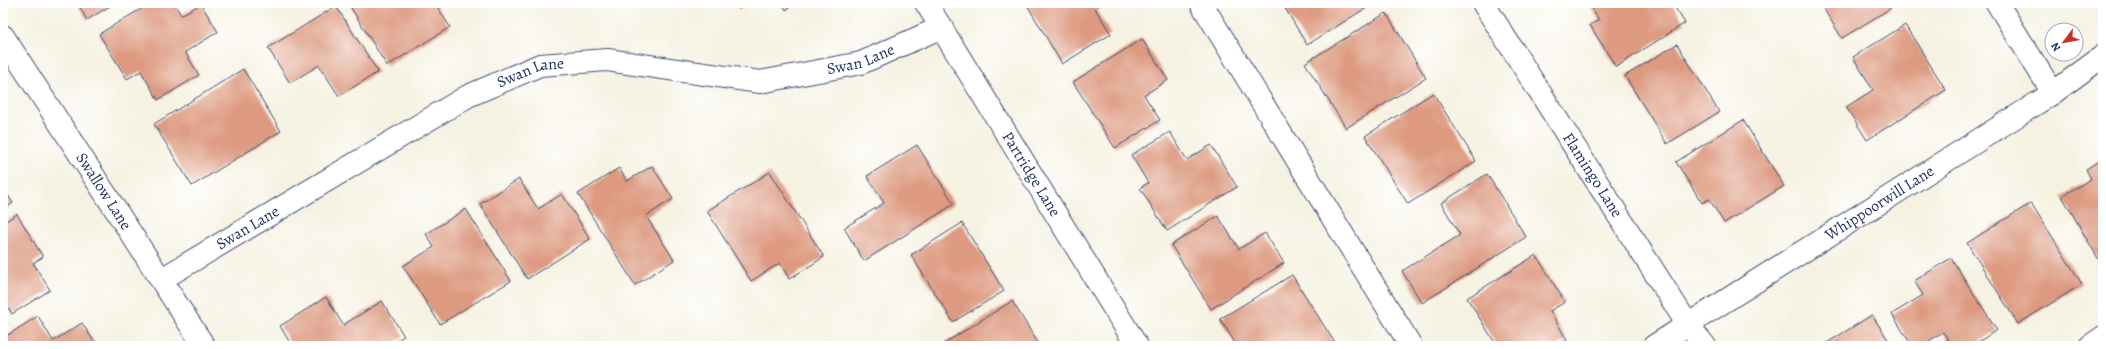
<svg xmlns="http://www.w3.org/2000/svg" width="2106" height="349" viewBox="0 0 2106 349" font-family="Alegreya,serif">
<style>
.building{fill:#dd9a80}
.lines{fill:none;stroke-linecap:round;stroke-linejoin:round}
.minor-casing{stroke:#3c4c72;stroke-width:24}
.minor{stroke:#fff;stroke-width:22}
.labels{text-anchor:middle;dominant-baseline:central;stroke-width:3;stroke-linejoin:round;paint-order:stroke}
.street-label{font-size:16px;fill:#1b2f5e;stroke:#fff}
</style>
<rect width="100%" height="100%" fill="#fff"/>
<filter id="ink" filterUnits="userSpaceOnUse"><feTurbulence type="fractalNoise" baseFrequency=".025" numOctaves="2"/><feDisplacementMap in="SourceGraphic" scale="8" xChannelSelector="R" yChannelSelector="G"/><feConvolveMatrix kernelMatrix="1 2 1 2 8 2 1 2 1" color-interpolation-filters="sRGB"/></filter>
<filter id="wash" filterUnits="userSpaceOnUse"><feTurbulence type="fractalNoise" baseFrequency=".012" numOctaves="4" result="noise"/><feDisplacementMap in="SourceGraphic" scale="16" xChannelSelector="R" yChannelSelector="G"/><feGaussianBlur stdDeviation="0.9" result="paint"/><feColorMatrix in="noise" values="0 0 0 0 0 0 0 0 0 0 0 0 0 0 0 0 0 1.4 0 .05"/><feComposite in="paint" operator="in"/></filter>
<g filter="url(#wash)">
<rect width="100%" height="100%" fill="#f6f2e2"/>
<g id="blocks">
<path class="building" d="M 77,3 L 115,3 L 87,20 Z
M 151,3 L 174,3 L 181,15 L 201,4 L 218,32 L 185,52 L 199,75 L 158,100 L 141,71 L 127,79 L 99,34 Z
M 348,3 L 435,3 L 450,27 L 387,66 Z
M 735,3 L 749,3 L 739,9 Z
M 782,3 L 796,3 L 786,10 Z
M 1026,3 L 1103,3 L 1095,8 L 1111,34 L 1062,64 Z
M 1282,3 L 1374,3 L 1307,45 Z
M 1588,3 L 1672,3 L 1685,23 L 1616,67 L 1590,25 L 1599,20 Z
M 1820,3 L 1888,3 L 1891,8 L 1842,38 Z
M 336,6 L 378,72 L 339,96 L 319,65 L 290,83 L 268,48 Z
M 1386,13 L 1426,78 L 1346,128 L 1305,63 Z
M 1905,25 L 1946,90 L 1867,140 L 1846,107 L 1873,90 L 1853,57 Z
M 1142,39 L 1168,80 L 1144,95 L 1160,120 L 1115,148 L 1073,82 Z
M 1677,44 L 1719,112 L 1667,144 L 1625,76 Z
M 243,69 L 281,131 L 192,186 L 154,124 Z
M 1433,93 L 1476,161 L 1408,204 L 1365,136 Z
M 1743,120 L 1784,186 L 1724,223 L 1709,199 L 1702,203 L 1676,162 Z
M 1170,132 L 1187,160 L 1211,145 L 1237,187 L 1167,231 L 1140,188 L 1148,183 L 1131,155 Z
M 917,145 L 954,204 L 864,261 L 844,228 L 884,203 L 867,176 Z
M 2103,159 L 2103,267 L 2062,196 L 2091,179 L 2086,169 Z
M 652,166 L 673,199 L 646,216 L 674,260 L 635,285 L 578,194 L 619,168 L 627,181 Z
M 770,172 L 824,257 L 789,279 L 780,263 L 751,281 L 707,211 Z
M 1487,174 L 1526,237 L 1422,303 L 1402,271 L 1460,235 L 1441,203 Z
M 519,179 L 538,209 L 562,194 L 590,239 L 527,279 L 480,204 Z
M 3,188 L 13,203 L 3,210 Z
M 2031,203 L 2082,284 L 2018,324 L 1967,243 Z
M 466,209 L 511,281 L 440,324 L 403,266 L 434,247 L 426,234 Z
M 17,214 L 43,257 L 33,263 L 50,290 L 12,314 L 3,299 L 3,223 Z
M 1218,216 L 1239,249 L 1265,233 L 1284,263 L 1211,309 L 1171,245 Z
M 962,223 L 1004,291 L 953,322 L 911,255 Z
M 1536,255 L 1565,302 L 1550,311 L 1567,340 L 1557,346 L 1497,346 L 1467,298 Z
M 1951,258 L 1997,330 L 1972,346 L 1952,346 L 1943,332 L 1921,346 L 1912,346 L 1892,314 L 1923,295 L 1914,281 Z
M 1292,275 L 1335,343 L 1330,346 L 1237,346 L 1220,319 Z
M 326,297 L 343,325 L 382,301 L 404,336 L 388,346 L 292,346 L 280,326 Z
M 1012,301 L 1038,343 L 1034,346 L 944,346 L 943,344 Z
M 1872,315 L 1892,346 L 1822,346 Z
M 38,316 L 53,341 L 82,323 L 97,346 L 3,346 L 3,338 Z"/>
</g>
</g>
<g filter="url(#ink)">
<use href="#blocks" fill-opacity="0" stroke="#3c4c72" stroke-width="1"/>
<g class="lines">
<defs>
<g id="minor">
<path id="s1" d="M 926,3 L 1137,346"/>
<path d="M 1201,3 L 1411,346"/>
<path id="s2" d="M 1483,3 L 1688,325 L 1705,346"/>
<path d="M 1997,3 L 2053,93"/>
<path id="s3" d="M 3,36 L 204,346"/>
<path id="s4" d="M 162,279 L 468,96 L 540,65 L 607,60 L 760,82 L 861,63 L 942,27"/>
<path id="s5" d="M 1654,346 L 2053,93 L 2103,56"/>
<path d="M 2090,346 L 2103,337"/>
</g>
</defs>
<use href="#minor" class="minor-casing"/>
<use href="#minor" class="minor"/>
</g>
</g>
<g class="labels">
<g class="street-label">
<text stroke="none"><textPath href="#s4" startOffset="760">Swan Lane</textPath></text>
<text stroke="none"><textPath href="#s4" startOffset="424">Swan Lane</textPath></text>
<text stroke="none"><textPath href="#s1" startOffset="201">Partridge Lane</textPath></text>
<text stroke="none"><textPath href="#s2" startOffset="204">Flamingo Lane</textPath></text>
<text stroke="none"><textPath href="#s3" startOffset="185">Swallow Lane</textPath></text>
<text stroke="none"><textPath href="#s5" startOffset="267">Whippoorwill Lane</textPath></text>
<text stroke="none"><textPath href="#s4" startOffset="100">Swan Lane</textPath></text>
</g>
</g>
<rect width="2106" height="349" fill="none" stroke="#fff" stroke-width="16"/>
<g transform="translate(2064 42) rotate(238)"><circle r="19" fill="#ffffff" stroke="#a4acbf"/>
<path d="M0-3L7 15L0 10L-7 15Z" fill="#c8321e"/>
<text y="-6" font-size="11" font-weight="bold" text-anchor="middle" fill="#1b2f5e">N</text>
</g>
</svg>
